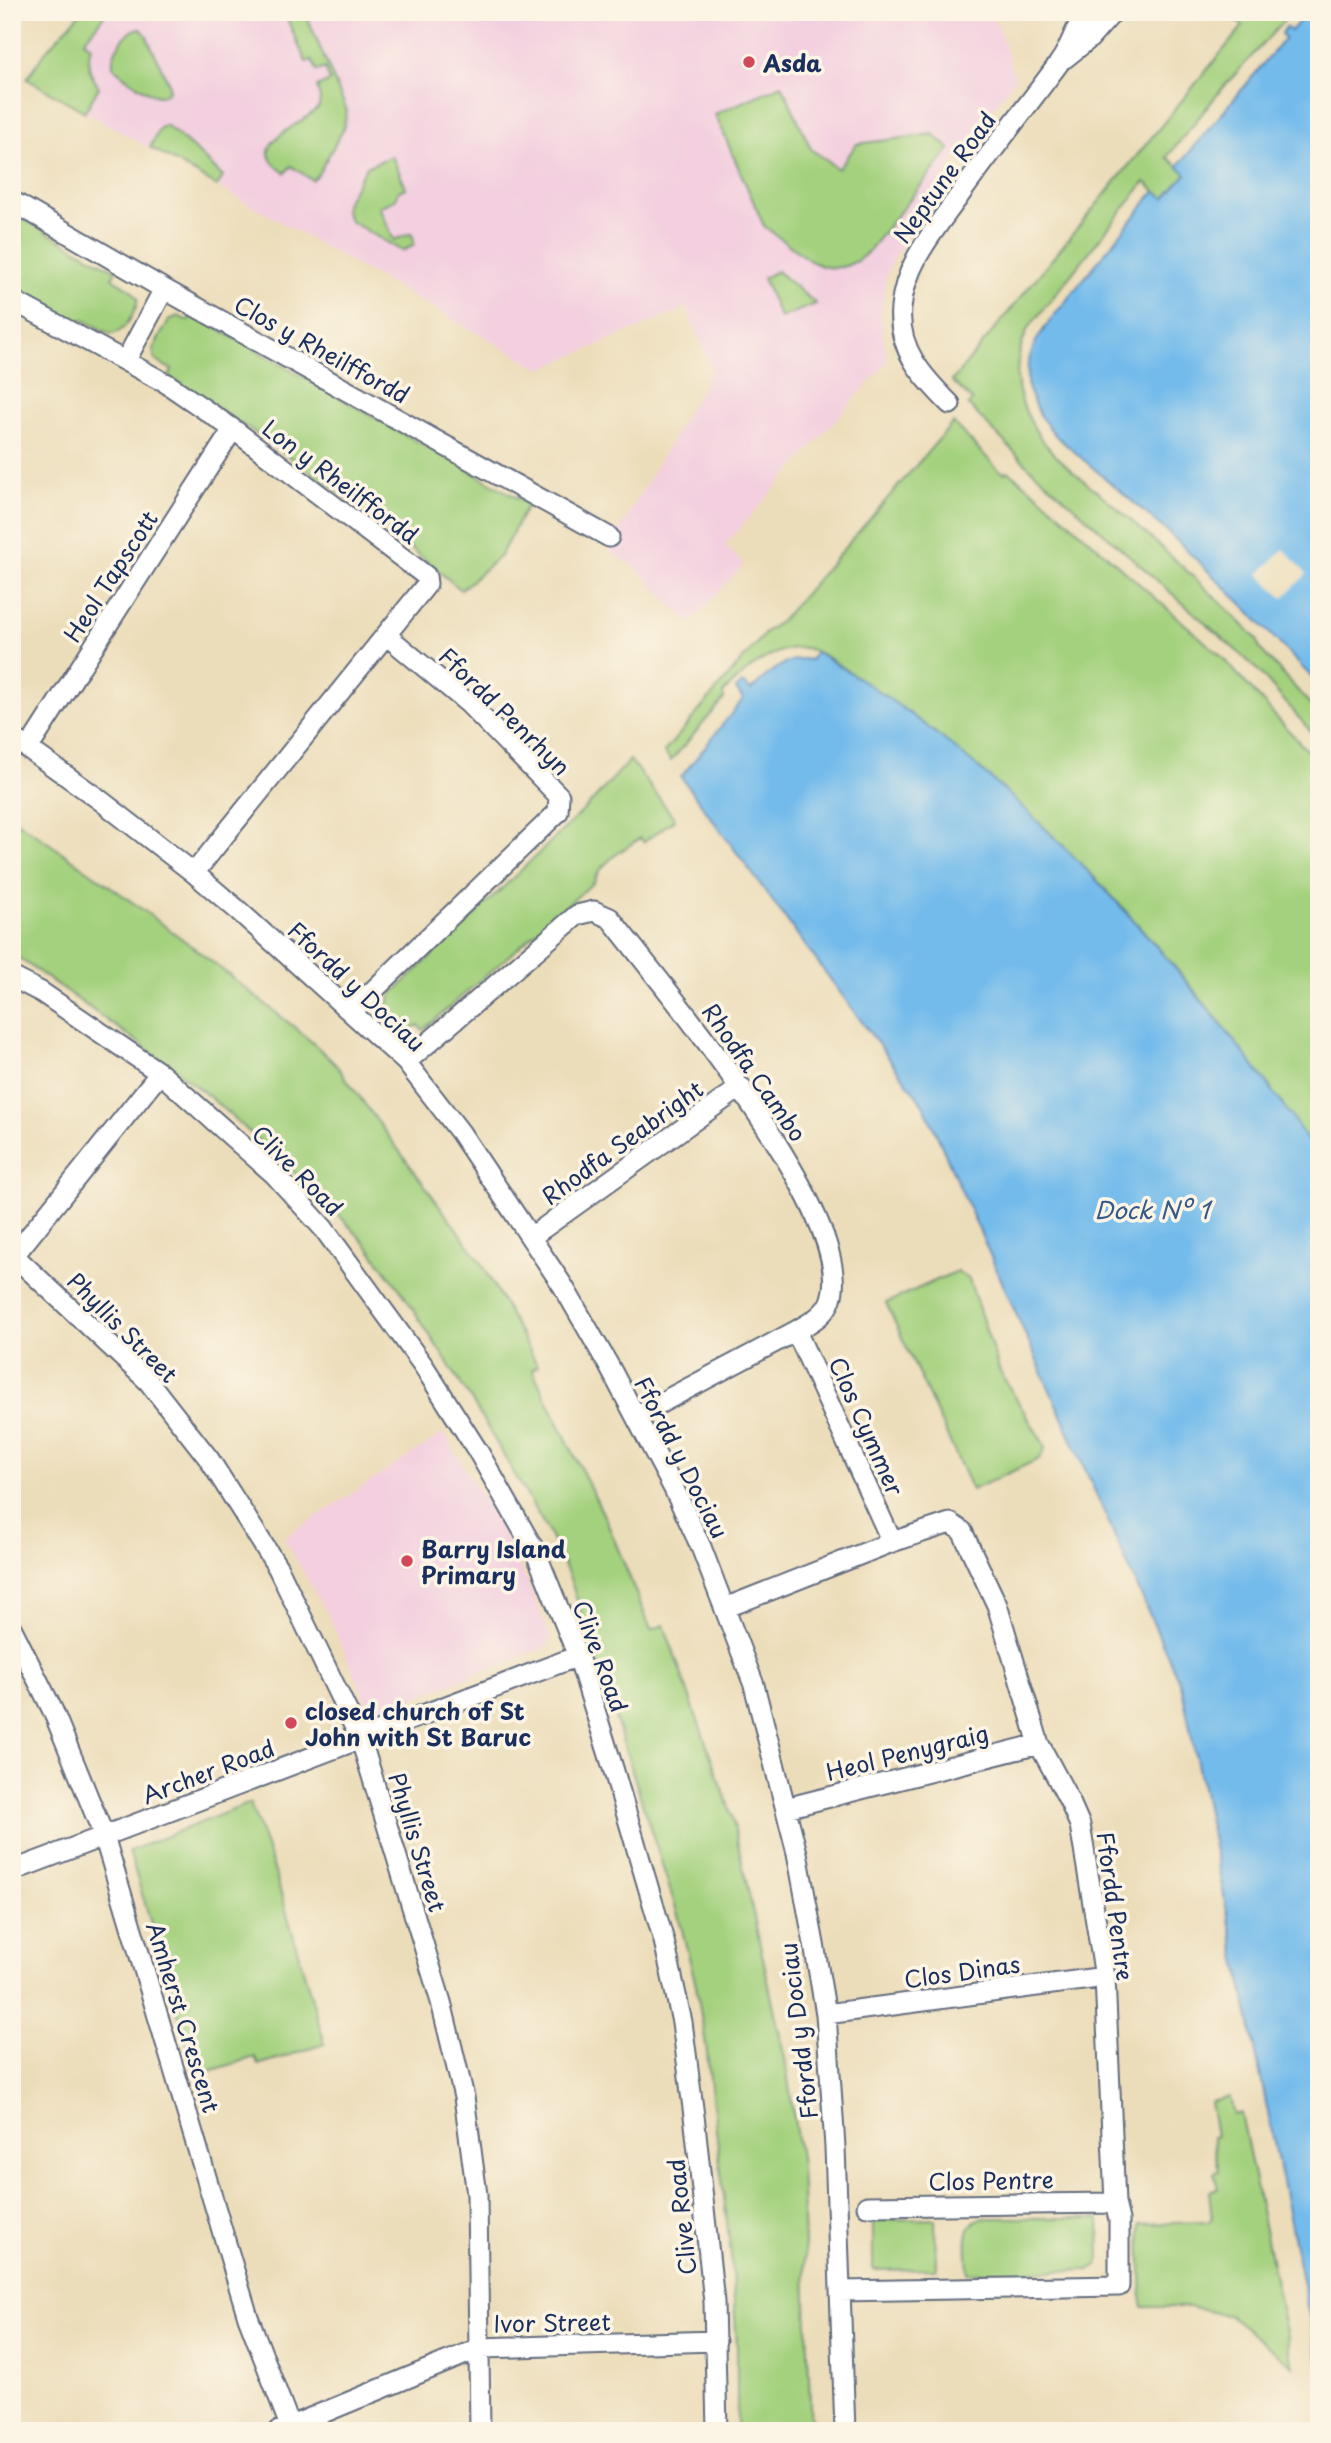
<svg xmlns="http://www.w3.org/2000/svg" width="1331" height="2443" viewBox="0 0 1331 2443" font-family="'Playpen Sans',sans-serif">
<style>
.built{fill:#f3cfdf}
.green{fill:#a4d17e;stroke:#60806e;stroke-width:2}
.water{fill:#73bbeb;stroke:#4775a4;stroke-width:2}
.pier{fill:#ecddba}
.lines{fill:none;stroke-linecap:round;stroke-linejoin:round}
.minor-casing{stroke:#646c7e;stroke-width:23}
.minor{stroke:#fff;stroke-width:19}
.poi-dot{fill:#d1495b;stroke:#fcf5e5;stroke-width:2.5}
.labels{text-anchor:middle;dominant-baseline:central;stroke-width:7;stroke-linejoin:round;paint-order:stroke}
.poi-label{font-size:23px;font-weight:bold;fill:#1b2f5e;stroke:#fcf5e5;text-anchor:start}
.street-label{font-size:23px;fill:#1b2f5e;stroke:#fcf5e5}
.water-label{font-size:24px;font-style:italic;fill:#355988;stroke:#fcf5e5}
</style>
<rect width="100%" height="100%" fill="#fcf5e5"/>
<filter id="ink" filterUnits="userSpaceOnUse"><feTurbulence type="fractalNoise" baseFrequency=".0143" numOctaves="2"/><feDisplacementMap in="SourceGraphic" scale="14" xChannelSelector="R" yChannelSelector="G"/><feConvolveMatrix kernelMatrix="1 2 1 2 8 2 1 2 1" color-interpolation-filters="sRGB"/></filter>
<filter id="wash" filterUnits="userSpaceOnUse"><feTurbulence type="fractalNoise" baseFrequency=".00686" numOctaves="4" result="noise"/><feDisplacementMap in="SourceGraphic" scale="28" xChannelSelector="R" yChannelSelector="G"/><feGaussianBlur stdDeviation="1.57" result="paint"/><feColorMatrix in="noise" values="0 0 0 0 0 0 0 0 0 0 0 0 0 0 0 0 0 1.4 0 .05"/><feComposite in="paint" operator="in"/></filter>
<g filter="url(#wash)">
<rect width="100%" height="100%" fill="#ecddba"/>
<path class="built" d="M 81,12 L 991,12 L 1000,32 L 1015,79 L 957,157 L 892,261 L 886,278 L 881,313 L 883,339 L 888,361 L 725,545 L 744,564 L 690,623 L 635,568 L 608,550 L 712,370 L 686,308 L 541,369 L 27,79 L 45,52 Z
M 444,1433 L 501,1529 L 528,1584 L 551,1638 L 546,1647 L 372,1714 L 328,1615 L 284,1538 Z"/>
<path class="green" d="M 81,12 L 107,12 L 84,41 L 91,46 C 86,64 89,73 99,87 L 85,112 L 27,79 L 45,52 Z
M 284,12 L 305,12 L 347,111 L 343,130 L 317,176 L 312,180 L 291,166 L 285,173 C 241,144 299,128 319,107 L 320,98 L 317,87 L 330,81 L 325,68 L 317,71 L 312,60 L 306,62 Z
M 1237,12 L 1292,12 L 1220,91 L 1167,157 L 1186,173 L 1165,199 L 1145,182 L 1027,330 C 1012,366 1014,393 1033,426 C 1052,460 1089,483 1117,508 C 1165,550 1212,593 1257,639 L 1260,649 L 1319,714 L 1319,741 L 1256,668 L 1028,466 L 968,405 L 972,400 L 952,381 L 1243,26 L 1234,18 Z
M 140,28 L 145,33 L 169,84 L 169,90 C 166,93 165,96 159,96 C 150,95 118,74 113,66 C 111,51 126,31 140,28 Z
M 782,85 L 811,149 L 838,169 L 857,144 L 933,134 L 950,149 L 867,253 L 857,261 L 846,266 L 833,268 L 822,266 L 810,261 L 764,226 L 715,114 Z
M 166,125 L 201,155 L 223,177 L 217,186 L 150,147 L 160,128 Z
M 392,156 L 406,188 L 399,191 L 395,200 L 379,207 L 394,240 L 411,233 L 414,240 L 413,246 L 402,251 L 350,221 L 345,210 L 347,201 L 366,167 Z
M 12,213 L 116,271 L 112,278 L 131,290 L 138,299 C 135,313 125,334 110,334 L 82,319 L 78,326 L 12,292 Z
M 777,271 L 816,304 L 780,318 L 763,278 Z
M 192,314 L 528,504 L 500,556 L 461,590 C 369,511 272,441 169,377 L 172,370 L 155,360 L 153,349 L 169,320 L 178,316 L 188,321 Z
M 953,423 L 999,470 L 1005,473 L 1008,471 L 1035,492 L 1221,656 L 1319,764 L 1319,1158 C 1297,1124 1272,1092 1248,1059 C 1145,922 1008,775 864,682 C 850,673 821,650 805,648 C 773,645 744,672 723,693 L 724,699 L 671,761 L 664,752 L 767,631 L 782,620 Z
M 630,760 L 675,819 L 644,842 L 640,838 C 625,849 599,863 594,882 L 423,1030 L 418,1025 L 407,1031 C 396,1028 390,1022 384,1012 L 393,993 L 587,807 Z
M 12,818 C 93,873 174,930 250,992 C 280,1016 310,1038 336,1065 L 481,1262 L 538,1366 L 532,1369 L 607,1522 L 651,1630 L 664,1625 L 732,1816 L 785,2059 L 801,2164 L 811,2431 L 737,2431 L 737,2345 L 731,2256 L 706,2045 L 696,1985 L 679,1918 L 594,1651 L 568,1573 L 549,1533 L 472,1401 L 404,1295 L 365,1243 L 323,1198 L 210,1097 L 135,1040 L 12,953 Z
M 957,1271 L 969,1279 L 1000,1372 L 1045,1446 L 1044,1452 L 1039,1459 L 972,1490 L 886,1303 Z
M 250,1803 L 273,1866 L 325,2044 L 258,2065 L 255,2057 L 197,2075 L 129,1851 Z
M 1230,2097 L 1234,2115 L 1241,2113 L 1293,2366 L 1230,2316 L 1189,2307 L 1142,2307 L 1140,2224 L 1209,2222 L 1212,2219 L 1209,2191 L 1218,2189 L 1214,2173 L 1219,2171 L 1212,2137 L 1216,2136 L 1210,2102 Z
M 981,2218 L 1099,2218 L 1100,2258 L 1098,2264 L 1089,2270 L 968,2273 C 968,2255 960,2225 981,2218 Z
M 935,2219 L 936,2269 L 873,2270 L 873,2220 Z"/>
<path class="water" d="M 1307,12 L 1319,12 L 1319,685 L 1244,606 L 1169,533 L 1056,436 L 1040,416 L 1031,397 L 1027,383 L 1028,363 L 1035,343 L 1048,323 L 1155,191 L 1165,198 L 1186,174 L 1178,166 L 1285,38 L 1281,34 L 1286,27 L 1291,31 Z
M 816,652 C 970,741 1100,874 1211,1012 C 1249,1059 1287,1107 1319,1158 L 1319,2364 L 1182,1689 L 1175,1672 L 924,1106 L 681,777 L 743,699 L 736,689 L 742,683 L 751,690 C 765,676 788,654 810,660 Z"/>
<path class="pier" d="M 1284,549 L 1307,574 L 1283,598 L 1259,574 Z"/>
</g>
<g filter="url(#ink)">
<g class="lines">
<defs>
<path id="minor" d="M 1065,58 L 1090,38 L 1113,12
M 12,201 L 164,289 L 609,537
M 12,300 L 158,379
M 126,360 L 164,289
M 166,383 L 233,429 L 426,576 L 427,584 L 194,873
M 950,404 C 923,377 897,349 901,308 C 905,263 934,231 959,196 C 991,151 1026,108 1059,63 C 1071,48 1074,28 1087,12
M 12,737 L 100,800 L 194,873 L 240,912 L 406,1062 L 460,1132 L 563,1286 L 609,1366 L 673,1487 L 701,1547 L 754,1685 L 797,1853 L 814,1944 L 826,2014 L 835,2147 L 845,2431
M 28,749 L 233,429
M 12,977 L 41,992 L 160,1073 L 275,1175 L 324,1229 L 423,1365 L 479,1453 L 536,1553 L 578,1656 L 613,1768 L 664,1941 L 682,2022 L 695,2124 L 714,2302 L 717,2431
M 351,1012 L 558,812 L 559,796 L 469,704 L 386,635
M 406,1062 L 577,915 L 594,911 L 610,918 C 662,985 858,1217 831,1299 C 826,1315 809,1323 796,1331 L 636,1416
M 531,1237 L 741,1087
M 12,1254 L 148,1381 L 209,1459 L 278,1568 L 361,1740 L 441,2002 L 464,2097 L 477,2195 L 480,2431
M 12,1258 L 160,1073
M 796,1331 L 892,1542
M 725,1608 L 892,1542 L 950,1523 L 962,1531 L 997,1605 L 1039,1744 L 1069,1800 L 1080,1825 L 1105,1977 L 1115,2203 L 1119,2220 L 1119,2286 L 840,2291
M 12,1629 L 53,1711 L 104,1836 L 248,2317 L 290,2426
M 786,1808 L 1039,1744
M 12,1871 L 578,1656
M 826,2014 L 1105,1977
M 867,2206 L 1115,2203
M 279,2431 L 480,2348 L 716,2341"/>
</defs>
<use href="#minor" class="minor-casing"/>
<use href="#minor" class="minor"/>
</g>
</g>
<g class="poi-dot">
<circle cx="749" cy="62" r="7"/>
<circle cx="407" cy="1561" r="7"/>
<circle cx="291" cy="1723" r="7"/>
</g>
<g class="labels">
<g class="poi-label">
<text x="763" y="62">Asda</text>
<text x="421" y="1548">Barry Island<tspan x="421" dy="26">Primary</tspan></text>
<text x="305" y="1710">closed church of St<tspan x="305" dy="26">John with St Baruc</tspan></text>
</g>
<g class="street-label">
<text transform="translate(944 177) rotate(-54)">Neptune Road</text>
<text transform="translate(322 349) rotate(29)">Clos y Rheilffordd</text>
<text transform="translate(341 481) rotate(37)">Lon y Rheilffordd</text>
<text transform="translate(110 576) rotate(-57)">Heol Tapscott</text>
<text transform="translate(505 711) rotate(44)">Ffordd Penrhyn</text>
<text transform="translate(357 986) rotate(43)">Ffordd y Dociau</text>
<text transform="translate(755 1072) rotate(55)">Rhodfa Cambo</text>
<text transform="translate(622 1142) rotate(-36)">Rhodfa Seabright</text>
<text transform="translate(298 1170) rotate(45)">Clive Road</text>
<text transform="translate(123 1327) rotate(45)">Phyllis Street</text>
<text transform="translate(867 1426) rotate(66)">Clos Cymmer</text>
<text transform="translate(682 1457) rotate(63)">Ffordd y Dociau</text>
<text transform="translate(601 1656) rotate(70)">Clive Road</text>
<text transform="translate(907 1752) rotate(-14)">Heol Penygraig</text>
<text transform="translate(208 1771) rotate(-21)">Archer Road</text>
<text transform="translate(418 1842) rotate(73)">Phyllis Street</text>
<text transform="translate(1116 1906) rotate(82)">Ffordd Pentre</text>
<text transform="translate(962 1971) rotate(-8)">Clos Dinas</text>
<text transform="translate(184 2017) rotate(73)">Amherst Crescent</text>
<text transform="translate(798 2031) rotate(-97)">Ffordd y Dociau</text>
<text transform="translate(991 2180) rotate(-1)">Clos Pentre</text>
<text transform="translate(681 2217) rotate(-96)">Clive Road</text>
<text transform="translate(552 2322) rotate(-1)">Ivor Street</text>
</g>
<g class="water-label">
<text x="1152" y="1209">Dock Nº 1</text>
</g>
</g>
<rect width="1331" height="2443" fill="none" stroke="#fcf5e5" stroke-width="42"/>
</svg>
